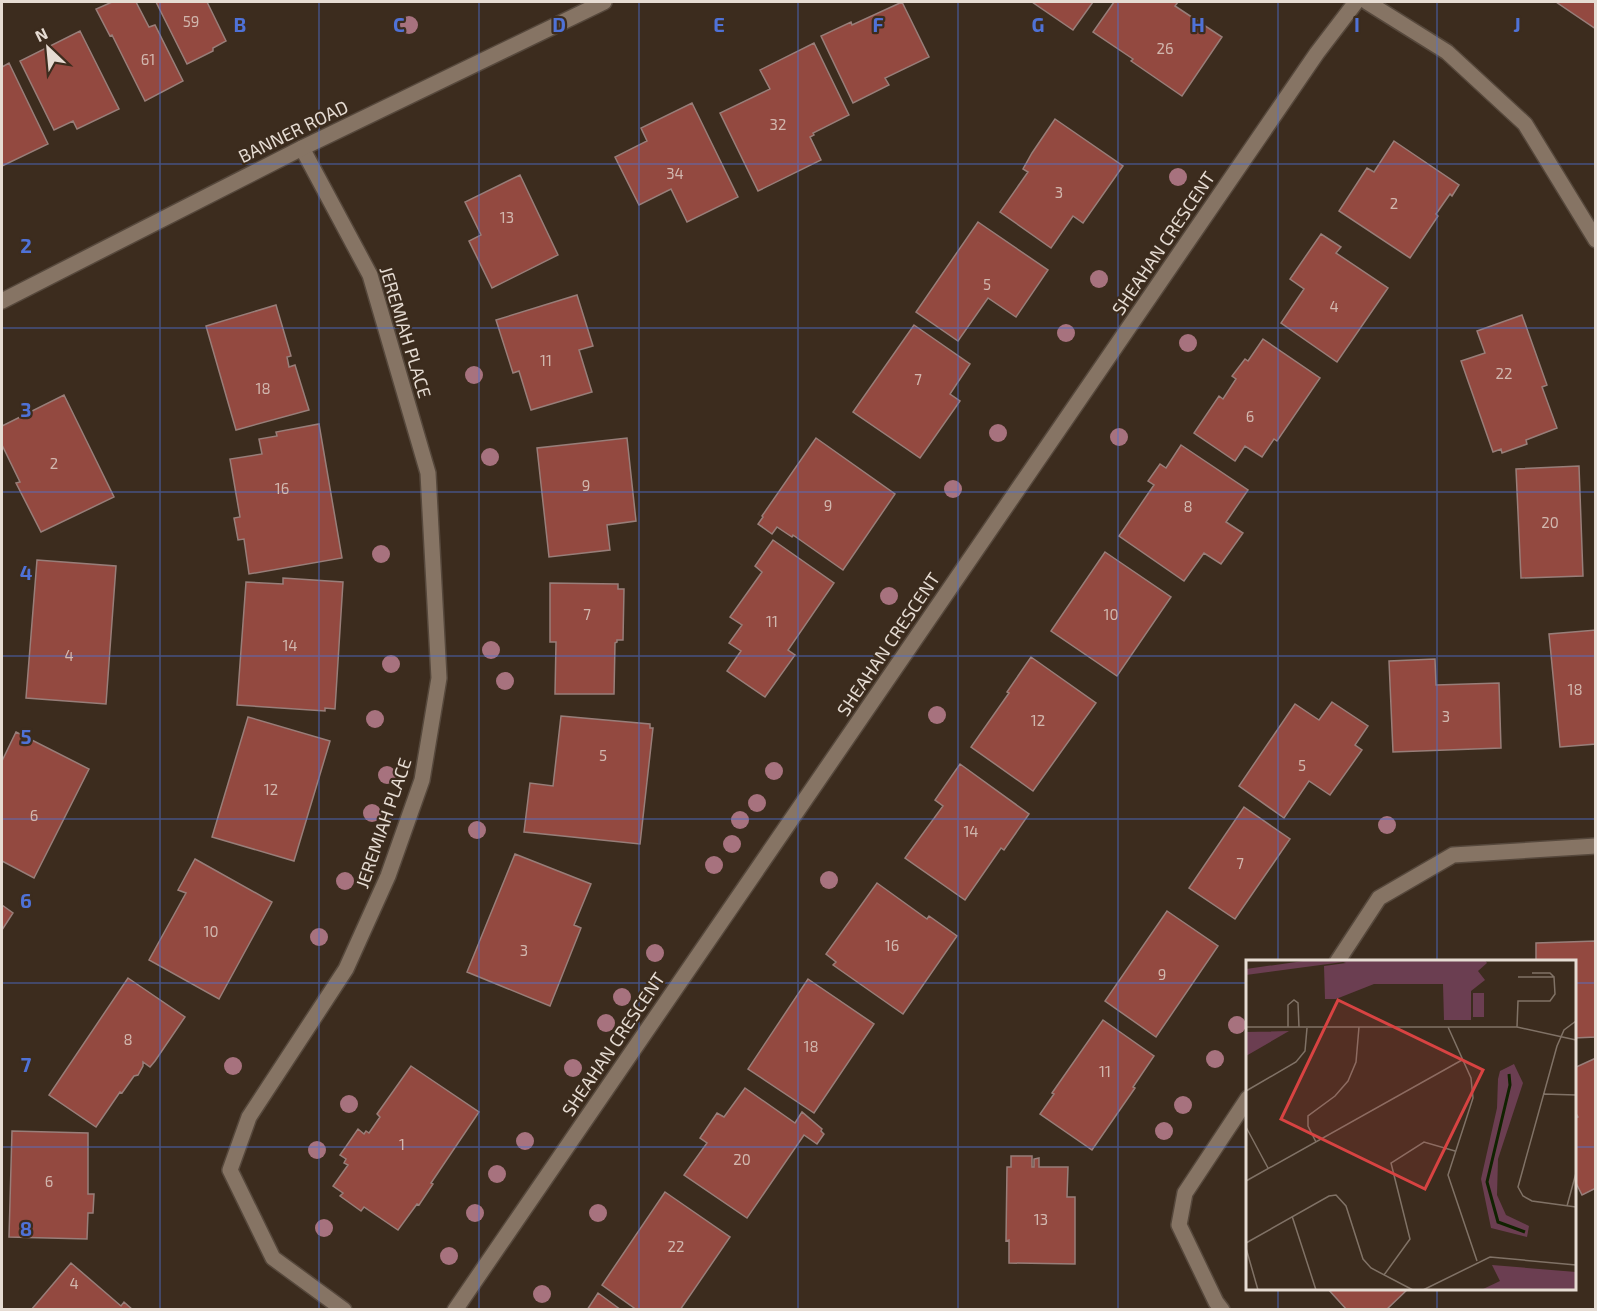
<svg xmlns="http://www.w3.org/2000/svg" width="1597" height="1311" viewBox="0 0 1597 1311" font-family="'Exo 2',sans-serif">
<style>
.building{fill:#934940;stroke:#987e79;stroke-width:1.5}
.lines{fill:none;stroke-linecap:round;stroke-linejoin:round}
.minor-casing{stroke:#56483c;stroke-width:18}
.tertiary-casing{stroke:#56483c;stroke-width:18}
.minor{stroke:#867464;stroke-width:15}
.tertiary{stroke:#867464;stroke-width:15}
.tree{fill:#a7727e}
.grid{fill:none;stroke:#4f72d7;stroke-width:1.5;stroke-opacity:0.55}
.labels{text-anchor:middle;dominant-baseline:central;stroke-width:4.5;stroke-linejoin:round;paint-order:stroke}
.number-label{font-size:15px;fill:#d1b7ae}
.street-label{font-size:18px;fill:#e6dcd3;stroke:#3c2c1e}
.inset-river{fill:none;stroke:#112201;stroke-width:3}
.inset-road{fill:none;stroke:#807266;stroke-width:1.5}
.view{fill:#d84342;fill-opacity:0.15;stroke:#d84342;stroke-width:3}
.inset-edge{fill:none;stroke:#e6dcd3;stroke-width:3}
.grid-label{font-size:20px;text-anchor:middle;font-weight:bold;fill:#4f72d7;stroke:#3c2c1e;stroke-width:4.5;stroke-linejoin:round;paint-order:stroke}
</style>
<rect width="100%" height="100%" fill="#3c2c1e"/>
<path class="building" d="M 112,2 L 136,2 L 149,27 L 155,25 L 183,81 L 145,101 L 112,35 L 110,36 L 96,9 Z
M 156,2 L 207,2 L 226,41 L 213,48 L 213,51 L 187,64 Z
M 902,2 L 929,57 L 885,78 L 889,85 L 853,103 L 821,36 L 851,22 L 852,25 Z
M 1032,2 L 1093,2 L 1073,30 Z
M 1114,2 L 1178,2 L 1175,6 L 1222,37 L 1182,96 L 1131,61 L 1133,59 L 1093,32 Z
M 1556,2 L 1596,2 L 1596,29 Z
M 80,31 L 119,109 L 77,129 L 73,121 L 54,130 L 20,61 Z
M 814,43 L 849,115 L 813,133 L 814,135 L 810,137 L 821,160 L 758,191 L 720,113 L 770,89 L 760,70 Z
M 9,63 L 48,144 L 2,166 L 2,67 Z
M 692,103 L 738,197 L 687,222 L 671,189 L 639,205 L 615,157 L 647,141 L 641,128 Z
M 1055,119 L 1123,166 L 1083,223 L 1073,216 L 1051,248 L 1000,212 L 1028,172 L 1023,169 L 1032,153 Z
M 1394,141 L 1459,185 L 1452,196 L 1450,194 L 1436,214 L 1438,216 L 1410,258 L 1339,211 L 1367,168 L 1374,172 Z
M 520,175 L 558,255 L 492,288 L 469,241 L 481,235 L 465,202 Z
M 978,222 L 1048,270 L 1016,317 L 988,298 L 958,341 L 916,312 Z
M 1321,234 L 1341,247 L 1336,253 L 1388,288 L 1337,362 L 1281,323 L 1304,289 L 1290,279 Z
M 577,295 L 593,346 L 579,350 L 592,392 L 531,410 L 519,371 L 513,373 L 496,320 Z
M 276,305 L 291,356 L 287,357 L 289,367 L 295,365 L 309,410 L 236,430 L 206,326 Z
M 1522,315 L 1547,385 L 1542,387 L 1557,428 L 1526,440 L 1527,444 L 1502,453 L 1501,449 L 1493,452 L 1461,361 L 1485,353 L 1477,331 Z
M 914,325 L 970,364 L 950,394 L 960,401 L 920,458 L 853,412 Z
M 1263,339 L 1320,378 L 1277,441 L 1274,439 L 1262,457 L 1245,446 L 1235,461 L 1194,433 L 1219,396 L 1223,399 L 1236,379 L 1232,376 L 1245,359 L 1248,361 Z
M 64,395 L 114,497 L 41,532 L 16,483 L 20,482 L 2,445 L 2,426 Z
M 319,424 L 342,558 L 249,574 L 244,539 L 238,540 L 234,518 L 240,517 L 230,459 L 262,454 L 259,439 L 277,436 L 276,432 Z
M 627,438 L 636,521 L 607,525 L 610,550 L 549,557 L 537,448 Z
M 816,438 L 895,494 L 843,570 L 793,535 L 792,537 L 777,527 L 772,534 L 758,524 L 763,517 L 762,516 Z
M 1181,445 L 1248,490 L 1226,522 L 1243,533 L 1221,564 L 1204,553 L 1184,581 L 1119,536 L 1154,485 L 1148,481 L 1160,464 L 1166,468 Z
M 1579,466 L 1583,576 L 1521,578 L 1516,469 Z
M 773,540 L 834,583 L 788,650 L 795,655 L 765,697 L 727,671 L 741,651 L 729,643 L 742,625 L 730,617 L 762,572 L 755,566 Z
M 1105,552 L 1171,597 L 1117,676 L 1051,631 Z
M 37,560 L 116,566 L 106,704 L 26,698 Z
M 283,578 L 343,582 L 335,709 L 325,708 L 325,711 L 237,705 L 246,582 L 283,584 Z
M 550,583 L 618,584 L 618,589 L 624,589 L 623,640 L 617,640 L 617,642 L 615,643 L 614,694 L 555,694 L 556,642 L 550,642 Z
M 1596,630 L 1596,744 L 1560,747 L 1549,634 Z
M 1031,657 L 1096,703 L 1033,791 L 971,747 L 1009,693 L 1007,692 Z
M 1435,659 L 1436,685 L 1499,683 L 1501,748 L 1393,752 L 1389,661 Z
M 1332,702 L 1368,726 L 1355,745 L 1362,750 L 1330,795 L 1309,781 L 1284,818 L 1239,786 L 1295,704 L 1319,720 Z
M 561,716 L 650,724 L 650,728 L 653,728 L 640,844 L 524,832 L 530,783 L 553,786 Z
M 248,717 L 330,741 L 294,861 L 212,837 Z
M 16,732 L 89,769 L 34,878 L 2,861 L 2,761 Z
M 960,764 L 1029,814 L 1004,850 L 1001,848 L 965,900 L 905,858 L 943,806 L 935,800 Z
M 1244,807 L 1290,839 L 1235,919 L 1189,888 Z
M 515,854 L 591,884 L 574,925 L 581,928 L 550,1006 L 467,972 Z
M 195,859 L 272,902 L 219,999 L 149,960 L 186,893 L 178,890 Z
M 877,883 L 927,919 L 929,916 L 957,936 L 903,1014 L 833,965 L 836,962 L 826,954 Z
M 2,905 L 13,913 L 2,930 Z
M 1167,911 L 1218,946 L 1156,1037 L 1105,1001 Z
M 1596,941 L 1596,1037 L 1574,1038 L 1574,962 L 1536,962 L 1536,943 Z
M 128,978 L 185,1017 L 155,1061 L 150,1067 L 143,1062 L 143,1066 L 138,1075 L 134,1076 L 122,1093 L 120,1092 L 96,1127 L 49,1095 Z
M 808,979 L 874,1024 L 814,1113 L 748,1069 Z
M 1103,1020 L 1154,1056 L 1133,1087 L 1135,1088 L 1092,1150 L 1040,1114 L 1054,1094 L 1052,1093 Z
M 1596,1058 L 1596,1188 L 1582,1195 L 1574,1179 L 1574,1119 L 1578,1117 L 1574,1110 L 1574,1068 Z
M 411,1066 L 479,1112 L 431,1183 L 433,1184 L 419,1205 L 417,1204 L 398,1230 L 364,1207 L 361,1211 L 340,1196 L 343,1193 L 333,1186 L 348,1165 L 344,1163 L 346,1159 L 340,1155 L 358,1129 L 364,1134 L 366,1131 L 369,1133 L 380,1117 L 377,1114 Z
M 745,1088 L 795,1123 L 802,1112 L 822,1129 L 821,1131 L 824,1134 L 817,1144 L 804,1135 L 747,1218 L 684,1175 L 707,1143 L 700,1138 L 717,1113 L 724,1117 Z
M 12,1131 L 88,1133 L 88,1194 L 94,1194 L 93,1213 L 88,1213 L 87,1239 L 9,1237 Z
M 1011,1156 L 1032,1156 L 1032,1167 L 1034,1167 L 1034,1159 L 1039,1158 L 1039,1167 L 1068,1167 L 1067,1197 L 1075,1197 L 1075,1264 L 1009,1263 L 1009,1240 L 1006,1241 L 1007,1167 L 1011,1167 Z
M 665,1192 L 730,1237 L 680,1310 L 637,1310 L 602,1285 Z
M 71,1263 L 121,1306 L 124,1302 L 133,1310 L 31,1310 Z
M 1327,1288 L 1409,1288 L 1386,1310 L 1347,1310 Z
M 598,1293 L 621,1310 L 587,1310 Z"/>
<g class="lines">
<defs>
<path id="minor" d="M 1367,2 L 1447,52 L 1525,124 L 1596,240
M 302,148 L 370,275 L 428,473 L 439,678 L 422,780 L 388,876 L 346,969 L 249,1117 L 230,1170 L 273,1258 L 344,1310
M 1337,962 L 1379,898 L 1453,855 L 1596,846
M 455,1310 L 1317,53 L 1356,2
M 1222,1310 L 1216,1302 L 1179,1225 L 1185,1193 L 1248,1098"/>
<path id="tertiary" d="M 2,301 L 302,148 L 604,2"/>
</defs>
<use href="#minor" class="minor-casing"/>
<use href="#tertiary" class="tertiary-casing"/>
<use href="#minor" class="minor"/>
<use href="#tertiary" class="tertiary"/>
</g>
<g class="tree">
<circle cx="409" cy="25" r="9"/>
<circle cx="1178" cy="177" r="9"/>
<circle cx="1099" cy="279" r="9"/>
<circle cx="1066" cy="333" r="9"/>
<circle cx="1188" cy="343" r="9"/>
<circle cx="474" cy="375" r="9"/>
<circle cx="998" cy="433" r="9"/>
<circle cx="1119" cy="437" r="9"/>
<circle cx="490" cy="457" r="9"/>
<circle cx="953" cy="489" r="9"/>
<circle cx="381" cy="554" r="9"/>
<circle cx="889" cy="596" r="9"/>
<circle cx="491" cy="650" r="9"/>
<circle cx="391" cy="664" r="9"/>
<circle cx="505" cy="681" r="9"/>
<circle cx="937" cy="715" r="9"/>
<circle cx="375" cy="719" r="9"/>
<circle cx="774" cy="771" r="9"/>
<circle cx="387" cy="775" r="9"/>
<circle cx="757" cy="803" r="9"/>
<circle cx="372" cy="813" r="9"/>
<circle cx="740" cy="820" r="9"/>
<circle cx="1387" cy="825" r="9"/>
<circle cx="477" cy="830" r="9"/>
<circle cx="732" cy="844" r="9"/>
<circle cx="714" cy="865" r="9"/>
<circle cx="829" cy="880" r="9"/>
<circle cx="345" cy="881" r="9"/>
<circle cx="319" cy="937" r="9"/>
<circle cx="655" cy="953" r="9"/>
<circle cx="622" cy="997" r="9"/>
<circle cx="606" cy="1023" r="9"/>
<circle cx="1237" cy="1025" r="9"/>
<circle cx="1215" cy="1059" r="9"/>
<circle cx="233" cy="1066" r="9"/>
<circle cx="573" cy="1068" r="9"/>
<circle cx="349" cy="1104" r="9"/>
<circle cx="1183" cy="1105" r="9"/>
<circle cx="1164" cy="1131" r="9"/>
<circle cx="525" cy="1141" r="9"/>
<circle cx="317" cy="1150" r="9"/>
<circle cx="497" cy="1174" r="9"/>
<circle cx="475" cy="1213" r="9"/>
<circle cx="598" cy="1213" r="9"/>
<circle cx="324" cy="1228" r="9"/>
<circle cx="449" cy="1256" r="9"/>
<circle cx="542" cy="1294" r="9"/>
</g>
<path class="grid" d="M 160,2 L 160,1310M 319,2 L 319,1310M 479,2 L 479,1310M 639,2 L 639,1310M 798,2 L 798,1310M 958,2 L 958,1310M 1118,2 L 1118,1310M 1278,2 L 1278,962M 1437,2 L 1437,962M 2,164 L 1596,164M 2,328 L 1596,328M 2,492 L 1596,492M 2,656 L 1596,656M 2,819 L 1596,819M 2,983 L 1248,983M 1574,983 L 1596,983M 2,1147 L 1248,1147M 1574,1147 L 1596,1147M 1278,1288 L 1278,1310M 1437,1288 L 1437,1310"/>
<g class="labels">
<g class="number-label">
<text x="191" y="21">59</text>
<text x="1165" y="48">26</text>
<text x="148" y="59">61</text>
<text x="778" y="124">32</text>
<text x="675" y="173">34</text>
<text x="1059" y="192">3</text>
<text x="1394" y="203">2</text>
<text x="507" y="217">13</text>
<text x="987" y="284">5</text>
<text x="1334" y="306">4</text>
<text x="546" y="360">11</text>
<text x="1504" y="373">22</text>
<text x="918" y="379">7</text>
<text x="263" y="388">18</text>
<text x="1250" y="416">6</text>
<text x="54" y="463">2</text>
<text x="586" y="485">9</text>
<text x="282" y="488">16</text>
<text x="828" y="505">9</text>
<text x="1188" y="506">8</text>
<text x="1550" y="522">20</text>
<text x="587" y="614">7</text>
<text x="1111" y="614">10</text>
<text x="772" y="621">11</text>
<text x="290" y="645">14</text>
<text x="69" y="655">4</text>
<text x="1575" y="689">18</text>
<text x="1446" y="716">3</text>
<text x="1038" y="720">12</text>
<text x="603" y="755">5</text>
<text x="1302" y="765">5</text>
<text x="271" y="789">12</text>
<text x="34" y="815">6</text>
<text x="971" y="831">14</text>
<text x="1240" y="863">7</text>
<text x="211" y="931">10</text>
<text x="892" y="945">16</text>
<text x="524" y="950">3</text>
<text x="1162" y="974">9</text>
<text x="128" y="1039">8</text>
<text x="811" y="1046">18</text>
<text x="1105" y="1071">11</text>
<text x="402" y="1144">1</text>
<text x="742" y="1159">20</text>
<text x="49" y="1181">6</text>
<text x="1041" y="1219">13</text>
<text x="676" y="1246">22</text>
<text x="74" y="1283">4</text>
</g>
<g class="street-label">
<text transform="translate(293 131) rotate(-26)">BANNER ROAD</text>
<text transform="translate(1163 243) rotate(-56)">SHEAHAN CRESCENT</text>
<text transform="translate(406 332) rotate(73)">JEREMIAH PLACE</text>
<text transform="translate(888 644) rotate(-56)">SHEAHAN CRESCENT</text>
<text transform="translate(383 823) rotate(-71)">JEREMIAH PLACE</text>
<text transform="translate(613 1044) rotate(-56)">SHEAHAN CRESCENT</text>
</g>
</g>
<g transform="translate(1246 960)">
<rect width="330" height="330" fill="#3c2c1e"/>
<path d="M 64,0 L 239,0 L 241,3 L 232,11 L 239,20 L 225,31 L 225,60 L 198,60 L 197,24 L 128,24 L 90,39 L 79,39 L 78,6 L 100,3 L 97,2 L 0,15 L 0,9 ZM 227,33 L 238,33 L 238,57 L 227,57 ZM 43,71 L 0,96 L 0,72 ZM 268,104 L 277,123 L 252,199 L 251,235 L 260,255 L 283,266 L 281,277 L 245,268 L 235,219 L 251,148 L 252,119 L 254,111 ZM 246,305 L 330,312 L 330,330 L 235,330 L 254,321 Z" fill="#6b3e51"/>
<path class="inset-river" d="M 263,114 L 264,125 L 241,222 L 252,262 L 279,272"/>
<path class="inset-road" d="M 286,13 L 304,13 L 308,17M 330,61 L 318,70 L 311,86 L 272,227 L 277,236 L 286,241 L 330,247M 0,67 L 271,67 L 330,80M 42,67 L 42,45 L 48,40 L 52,43 L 53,67M 202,67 L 225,118 L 227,138 L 202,215 L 231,301M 271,67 L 272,41 L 304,41 L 309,34 L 308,17 L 272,17M 0,131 L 50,102 L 59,91 L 61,68M 297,134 L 330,135M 0,167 L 22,208M 70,182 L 62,166 L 62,156 L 89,136 L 102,121 L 110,102 L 113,67M 0,221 L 216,100M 321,246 L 330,213M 46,256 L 70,330M 0,283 L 83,236 L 90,235 L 100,246 L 117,299 L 125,308 L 167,330M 0,288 L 12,330M 138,315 L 164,279 L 145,203 L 178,182 L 209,191M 177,330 L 244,297 L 330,305"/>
<path class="view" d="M 92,40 L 237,110 L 179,229 L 35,159 Z"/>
<rect width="330" height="330" class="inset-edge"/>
</g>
<g class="grid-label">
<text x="240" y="32">B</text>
<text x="399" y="32">C</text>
<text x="559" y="32">D</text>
<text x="719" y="32">E</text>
<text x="878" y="32">F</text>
<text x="1038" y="32">G</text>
<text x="1198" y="32">H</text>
<text x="1357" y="32">I</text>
<text x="1517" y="32">J</text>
<text x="26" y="253">2</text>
<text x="26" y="417">3</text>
<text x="26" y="580">4</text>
<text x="26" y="744">5</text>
<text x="26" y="908">6</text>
<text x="26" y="1072">7</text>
<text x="26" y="1236">8</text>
</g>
<rect width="1597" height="1311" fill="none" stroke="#e6dcd3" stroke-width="6"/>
<g transform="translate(48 48) rotate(334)" stroke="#3c2c1e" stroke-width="4.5" paint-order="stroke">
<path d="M0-4.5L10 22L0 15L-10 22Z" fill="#e6dcd3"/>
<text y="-9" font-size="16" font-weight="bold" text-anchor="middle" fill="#e6dcd3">N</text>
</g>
</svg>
